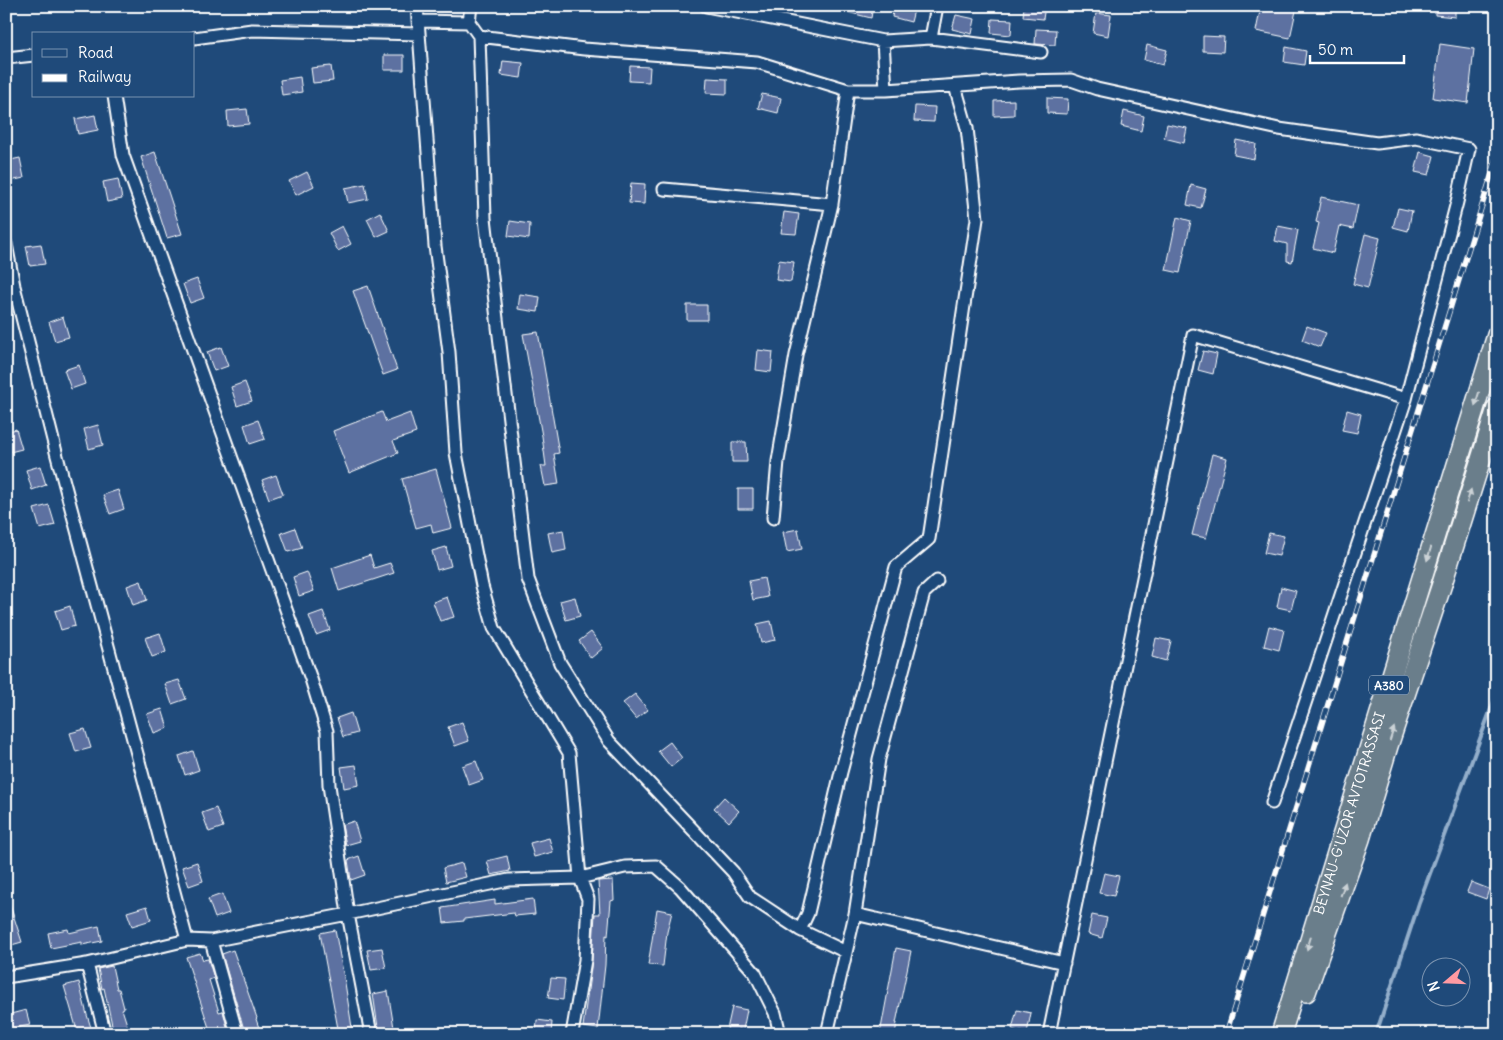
<svg xmlns="http://www.w3.org/2000/svg" width="1503" height="1040" viewBox="0 0 1503 1040" font-family="Delius,sans-serif">
<style>
.lines{fill:none;stroke-linecap:round;stroke-linejoin:round}
.stream{stroke:#94afcb;stroke-width:4}
.building{fill:#5d71a1;stroke:#fff}
.minor-casing{stroke:#fff;stroke-width:15}
.trunk-casing{stroke:#fff;stroke-width:22}
.minor{stroke:#1f4a7a;stroke-width:11}
.trunk{stroke:#6b7e8b;stroke-width:19}
.rail-casing{stroke:#fff;stroke-width:5.5}
.rail{stroke:#1f4a7a;stroke-width:4;stroke-dasharray:11;stroke-linecap:butt}
.oneway{fill:#cbd2d6}
.labels{text-anchor:middle;dominant-baseline:central;stroke-width:4.5;stroke-linejoin:round;paint-order:stroke}
.shield{fill:#1f4a7a;stroke:#bcc9d7;stroke-width:1}
.shield-label{font-size:12px;font-weight:bold;fill:#fff}
.street-label{font-size:14px;fill:#fff;stroke:#1f4a7a}
</style>
<rect width="100%" height="100%" fill="#1f4a7a"/>
<filter id="ink" filterUnits="userSpaceOnUse"><feTurbulence type="fractalNoise" baseFrequency=".02" numOctaves="2"/><feDisplacementMap in="SourceGraphic" scale="10" xChannelSelector="R" yChannelSelector="G"/><feConvolveMatrix kernelMatrix="1 2 1 2 8 2 1 2 1" color-interpolation-filters="sRGB"/></filter>
<g filter="url(#ink)">
<g class="lines">
<path class="stream" d="M 1376,1034 L 1419,903 L 1497,693"/>
</g>
<path class="building" d="M 839,6 L 873,6 L 871,18 L 839,10 Z
M 894,6 L 915,6 L 911,22 L 892,17 Z
M 1024,6 L 1045,6 L 1043,19 L 1023,17 Z
M 1261,6 L 1297,6 L 1290,38 L 1256,31 Z
M 1435,6 L 1455,6 L 1455,17 L 1435,15 Z
M 1096,13 L 1111,15 L 1108,36 L 1093,33 Z
M 956,15 L 975,19 L 972,34 L 952,29 Z
M 992,19 L 1012,20 L 1011,35 L 991,33 Z
M 1036,29 L 1056,30 L 1055,45 L 1035,44 Z
M 1203,36 L 1224,37 L 1223,52 L 1203,51 Z
M 1440,44 L 1474,49 L 1468,103 L 1433,98 Z
M 1147,45 L 1167,50 L 1163,65 L 1144,60 Z
M 1286,47 L 1306,51 L 1304,65 L 1284,62 Z
M 384,55 L 404,55 L 404,70 L 384,70 Z
M 503,61 L 523,63 L 521,78 L 501,75 Z
M 331,66 L 333,81 L 313,83 L 311,68 Z
M 630,66 L 650,67 L 649,82 L 629,81 Z
M 300,77 L 302,92 L 282,95 L 280,80 Z
M 707,78 L 727,79 L 727,94 L 706,93 Z
M 762,94 L 781,98 L 778,113 L 758,108 Z
M 1047,98 L 1068,99 L 1067,114 L 1047,113 Z
M 1014,100 L 1014,115 L 994,116 L 994,101 Z
M 915,106 L 935,107 L 934,122 L 914,121 Z
M 247,109 L 249,124 L 228,126 L 227,111 Z
M 1124,111 L 1144,116 L 1141,131 L 1121,126 Z
M 95,115 L 98,130 L 78,134 L 75,119 Z
M 1167,124 L 1187,128 L 1184,143 L 1164,138 Z
M 1236,140 L 1256,144 L 1254,159 L 1234,155 Z
M 155,152 L 182,234 L 167,238 L 141,157 Z
M 1420,152 L 1434,156 L 1429,175 L 1415,172 Z
M 20,158 L 24,178 L 10,181 L 6,161 Z
M 307,172 L 314,186 L 296,195 L 289,181 Z
M 118,179 L 122,199 L 107,202 L 103,182 Z
M 631,183 L 645,184 L 644,204 L 629,203 Z
M 365,184 L 368,199 L 348,203 L 345,188 Z
M 1191,185 L 1206,189 L 1201,208 L 1187,205 Z
M 1321,197 L 1358,205 L 1353,229 L 1339,226 L 1333,253 L 1313,248 L 1319,223 L 1316,222 Z
M 1398,208 L 1412,211 L 1408,231 L 1393,227 Z
M 380,212 L 389,231 L 376,237 L 367,219 Z
M 784,212 L 799,214 L 796,234 L 781,233 Z
M 1177,217 L 1191,221 L 1180,273 L 1166,270 Z
M 510,221 L 530,224 L 529,239 L 508,236 Z
M 342,226 L 351,244 L 338,251 L 329,233 Z
M 1278,226 L 1298,230 L 1292,262 L 1287,261 L 1287,244 L 1275,241 Z
M 1365,234 L 1380,238 L 1368,288 L 1353,284 Z
M 41,244 L 45,264 L 30,266 L 26,246 Z
M 779,260 L 794,262 L 791,282 L 776,280 Z
M 197,279 L 204,298 L 190,303 L 183,284 Z
M 368,286 L 397,370 L 383,375 L 353,291 Z
M 520,294 L 540,297 L 538,312 L 518,309 Z
M 687,305 L 707,305 L 707,320 L 687,320 Z
M 63,317 L 69,337 L 55,341 L 49,322 Z
M 1307,326 L 1326,333 L 1320,347 L 1302,340 Z
M 538,332 L 559,453 L 554,454 L 559,484 L 545,486 L 541,466 L 546,466 L 542,436 L 523,334 Z
M 221,347 L 228,366 L 214,371 L 207,352 Z
M 758,350 L 773,352 L 771,372 L 756,370 Z
M 1203,351 L 1217,354 L 1213,374 L 1198,370 Z
M 79,365 L 85,384 L 71,389 L 64,370 Z
M 245,382 L 252,401 L 237,406 L 231,387 Z
M 1347,410 L 1361,414 L 1357,433 L 1342,430 Z
M 382,412 L 386,422 L 410,413 L 416,433 L 393,441 L 398,453 L 349,473 L 333,431 Z
M 258,420 L 265,439 L 250,444 L 244,425 Z
M 98,425 L 103,445 L 89,449 L 84,429 Z
M 16,429 L 22,449 L 6,453 L 6,432 Z
M 732,442 L 746,442 L 747,462 L 732,462 Z
M 1212,454 L 1227,458 L 1206,538 L 1192,535 Z
M 40,466 L 46,485 L 32,490 L 26,470 Z
M 436,469 L 452,528 L 433,533 L 431,524 L 416,528 L 402,479 Z
M 276,475 L 283,494 L 269,499 L 262,480 Z
M 738,489 L 753,489 L 753,509 L 738,509 Z
M 118,490 L 124,509 L 110,514 L 103,495 Z
M 49,505 L 55,525 L 40,529 L 34,509 Z
M 295,528 L 302,548 L 288,552 L 281,533 Z
M 798,529 L 802,549 L 787,552 L 783,532 Z
M 563,530 L 566,550 L 552,553 L 548,533 Z
M 1269,533 L 1284,536 L 1279,556 L 1264,553 Z
M 446,547 L 451,566 L 437,570 L 432,551 Z
M 370,555 L 374,568 L 390,563 L 394,573 L 339,591 L 332,568 Z
M 307,572 L 314,591 L 299,596 L 293,577 Z
M 764,578 L 768,597 L 753,600 L 749,581 Z
M 141,581 L 147,600 L 133,605 L 127,586 Z
M 1281,587 L 1296,591 L 1291,610 L 1277,607 Z
M 447,597 L 454,617 L 440,621 L 433,602 Z
M 575,597 L 580,616 L 566,620 L 560,601 Z
M 70,606 L 75,626 L 61,630 L 55,611 Z
M 323,611 L 330,630 L 316,635 L 309,616 Z
M 771,621 L 775,640 L 761,643 L 757,624 Z
M 1269,626 L 1284,630 L 1279,650 L 1264,646 Z
M 591,632 L 603,648 L 591,658 L 579,641 Z
M 160,633 L 166,652 L 152,657 L 145,638 Z
M 1156,638 L 1171,641 L 1166,661 L 1152,657 Z
M 179,680 L 186,699 L 172,704 L 165,684 Z
M 635,694 L 648,710 L 636,719 L 623,703 Z
M 162,709 L 168,728 L 154,733 L 147,714 Z
M 351,713 L 357,733 L 343,737 L 337,718 Z
M 462,722 L 469,741 L 455,746 L 448,727 Z
M 85,729 L 91,748 L 76,752 L 70,733 Z
M 670,742 L 682,758 L 671,767 L 658,751 Z
M 193,751 L 199,770 L 185,775 L 179,756 Z
M 476,761 L 483,780 L 469,785 L 462,766 Z
M 356,765 L 359,785 L 344,788 L 341,767 Z
M 724,797 L 739,811 L 729,822 L 714,808 Z
M 216,808 L 223,827 L 209,832 L 202,813 Z
M 354,821 L 360,841 L 346,845 L 342,825 Z
M 549,838 L 553,852 L 534,857 L 530,843 Z
M 359,856 L 365,875 L 351,880 L 348,860 Z
M 507,856 L 510,871 L 491,875 L 487,861 Z
M 197,862 L 203,881 L 189,886 L 182,867 Z
M 462,863 L 466,877 L 446,882 L 443,868 Z
M 1104,873 L 1119,876 L 1114,896 L 1099,893 Z
M 613,880 L 614,900 L 611,901 L 608,936 L 606,935 L 605,965 L 598,1029 L 583,1027 L 592,960 L 595,914 L 600,914 L 598,881 Z
M 1471,882 L 1489,889 L 1486,899 L 1467,892 Z
M 222,894 L 229,913 L 215,918 L 208,899 Z
M 533,899 L 535,914 L 515,916 L 514,913 L 464,919 L 464,921 L 444,923 L 442,908 L 495,900 L 495,904 Z
M 6,902 L 9,902 L 22,942 L 8,946 L 6,941 Z
M 147,906 L 151,920 L 132,926 L 127,912 Z
M 657,909 L 672,912 L 667,932 L 663,966 L 648,965 Z
M 1092,915 L 1107,918 L 1102,938 L 1088,934 Z
M 99,926 L 102,941 L 82,945 L 82,942 L 51,948 L 48,933 L 68,929 L 69,933 Z
M 335,930 L 345,983 L 353,1034 L 339,1034 L 320,933 Z
M 382,948 L 386,968 L 371,970 L 367,950 Z
M 896,948 L 911,951 L 896,1023 L 897,1023 L 895,1034 L 880,1034 Z
M 233,950 L 257,1018 L 256,1019 L 261,1034 L 245,1034 L 243,1026 L 222,954 Z
M 200,953 L 203,960 L 208,959 L 214,978 L 209,980 L 219,1012 L 223,1011 L 228,1031 L 218,1034 L 211,1034 L 186,957 Z
M 112,966 L 117,989 L 119,989 L 124,1008 L 122,1009 L 130,1034 L 114,1034 L 104,988 L 102,989 L 98,969 Z
M 551,978 L 565,979 L 563,1000 L 548,998 Z
M 79,982 L 87,1015 L 93,1034 L 78,1034 L 70,1006 L 64,986 Z
M 388,991 L 395,1034 L 379,1034 L 373,994 Z
M 732,1007 L 747,1010 L 743,1030 L 738,1028 L 737,1034 L 726,1034 Z
M 26,1010 L 30,1025 L 10,1029 L 7,1015 Z
M 1017,1010 L 1031,1013 L 1027,1033 L 1012,1029 Z
M 537,1020 L 552,1022 L 551,1034 L 536,1034 Z"/>
<g class="lines">
<defs>
<path id="minor" d="M 417,6 L 435,246 L 449,352 L 456,453 L 482,586 L 494,628 L 569,753 L 580,878 L 588,899 L 585,960 L 572,1034
M 471,6 L 469,22 L 479,36 L 485,218 L 528,579 L 560,663 L 609,741 L 733,872 L 750,897 L 800,930 L 846,952
M 706,6 L 883,41 L 931,38 L 1041,52
M 418,21 L 469,22
M 479,36 L 584,49 L 757,62 L 848,90 L 886,90 L 1019,81 L 1071,80 L 1097,89 L 1279,129 L 1377,143 L 1416,138 L 1469,149 L 1457,202 L 1406,399 L 1272,803
M 194,38 L 252,30 L 419,34
M 931,38 L 937,6
M 883,41 L 886,90
M 6,58 L 34,55
M 114,96 L 123,155 L 311,679 L 327,731 L 329,785 L 348,914 L 371,1034
M 664,189 L 832,204
M 6,244 L 14,286 L 57,456 L 187,940
M 773,518 L 778,461 L 796,355 L 832,204 L 848,90
M 855,914 L 1064,963
M 800,930 L 808,913 L 841,772 L 896,567 L 929,539 L 977,219 L 967,128 L 955,86
M 211,941 L 237,1034
M 87,964 L 105,1034
M 6,977 L 87,964 L 187,940 L 211,941 L 348,914 L 509,880 L 580,878 L 625,867 L 656,866 L 680,887 L 755,973 L 775,1013 L 780,1034
M 827,1034 L 855,914 L 879,759 L 924,593 L 937,581
M 1049,1034 L 1193,335 L 1406,399"/>
<g id="trunk">
<path d="M 1306,992 L 1360,839 L 1388,746 L 1441,587 L 1497,408"/>
<path id="s1" d="M 1281,1034 L 1497,335"/>
</g>
</defs>
<use href="#minor" class="minor-casing"/>
<use href="#trunk" class="trunk-casing"/>
<use href="#minor" class="minor"/>
<use href="#trunk" class="trunk"/>
<defs>
<path id="rail" d="M 1226,1034 L 1497,157"/>
</defs>
<use href="#rail" class="rail-casing"/>
<use href="#rail" class="rail"/>
</g>
<defs><path id="oneway-solid" d="M-6-.8H1V-3.2L6.5 0L1 3.2V.8H-6Z" transform="scale(1.25)"/></defs>
<g class="oneway">
<use href="#oneway-solid" transform="translate(1477 399) rotate(107)"/>
<use href="#oneway-solid" transform="translate(1469 496) rotate(-73)"/>
<use href="#oneway-solid" transform="translate(1429 554) rotate(107)"/>
<use href="#oneway-solid" transform="translate(1392 734) rotate(-72)"/>
<use href="#oneway-solid" transform="translate(1343 889) rotate(-71)"/>
<use href="#oneway-solid" transform="translate(1309 943) rotate(107)"/>
</g>
</g>
<g class="labels">
<rect class="shield" x="1369" y="675.5" width="40" height="19" rx="4"/>
<g class="shield-label">
<text x="1389" y="685">A380</text>
</g>
<g class="street-label">
<text stroke="none"><textPath href="#s1" startOffset="231">BEYNAU-G'UZOR AVTOTRASSASI</textPath></text>
</g>
</g>
<rect width="1503" height="1040" fill="none" stroke="#1f4a7a" stroke-width="25"/>
<rect x="12" y="12" width="1478" height="1015" fill="none" stroke="#fff" stroke-width="2" filter="url(#ink)"/>
<rect x="32" y="32" width="162" height="65" fill="#1f4a7a" stroke="#7992af"/>
<rect x="42" y="49" width="25" height="8" fill="#1f4a7a" stroke="#7992af"/>
<text x="78" y="58" font-size="15" fill="#ffffff">Road</text>
<rect x="42" y="74" width="25" height="8" fill="#ffffff" stroke="#7992af"/>
<text x="78" y="82" font-size="15" fill="#ffffff">Railway</text>
<g transform="translate(1446 982) rotate(251)"><circle r="24" fill="#1f4a7a" stroke="#7992af"/>
<path d="M0-4L9 19L0 12L-9 19Z" fill="#ff9aa2"/>
<text y="-8" font-size="14" font-weight="bold" text-anchor="middle" fill="#ffffff">N</text>
</g>
<path d="M1310 55v8h94v-8" fill="none" stroke="#ffffff" stroke-width="2.5"/>
<text x="1318" y="55" font-size="15" fill="#ffffff" stroke="#1f4a7a" stroke-width="4" paint-order="stroke">50 m</text>
</svg>
